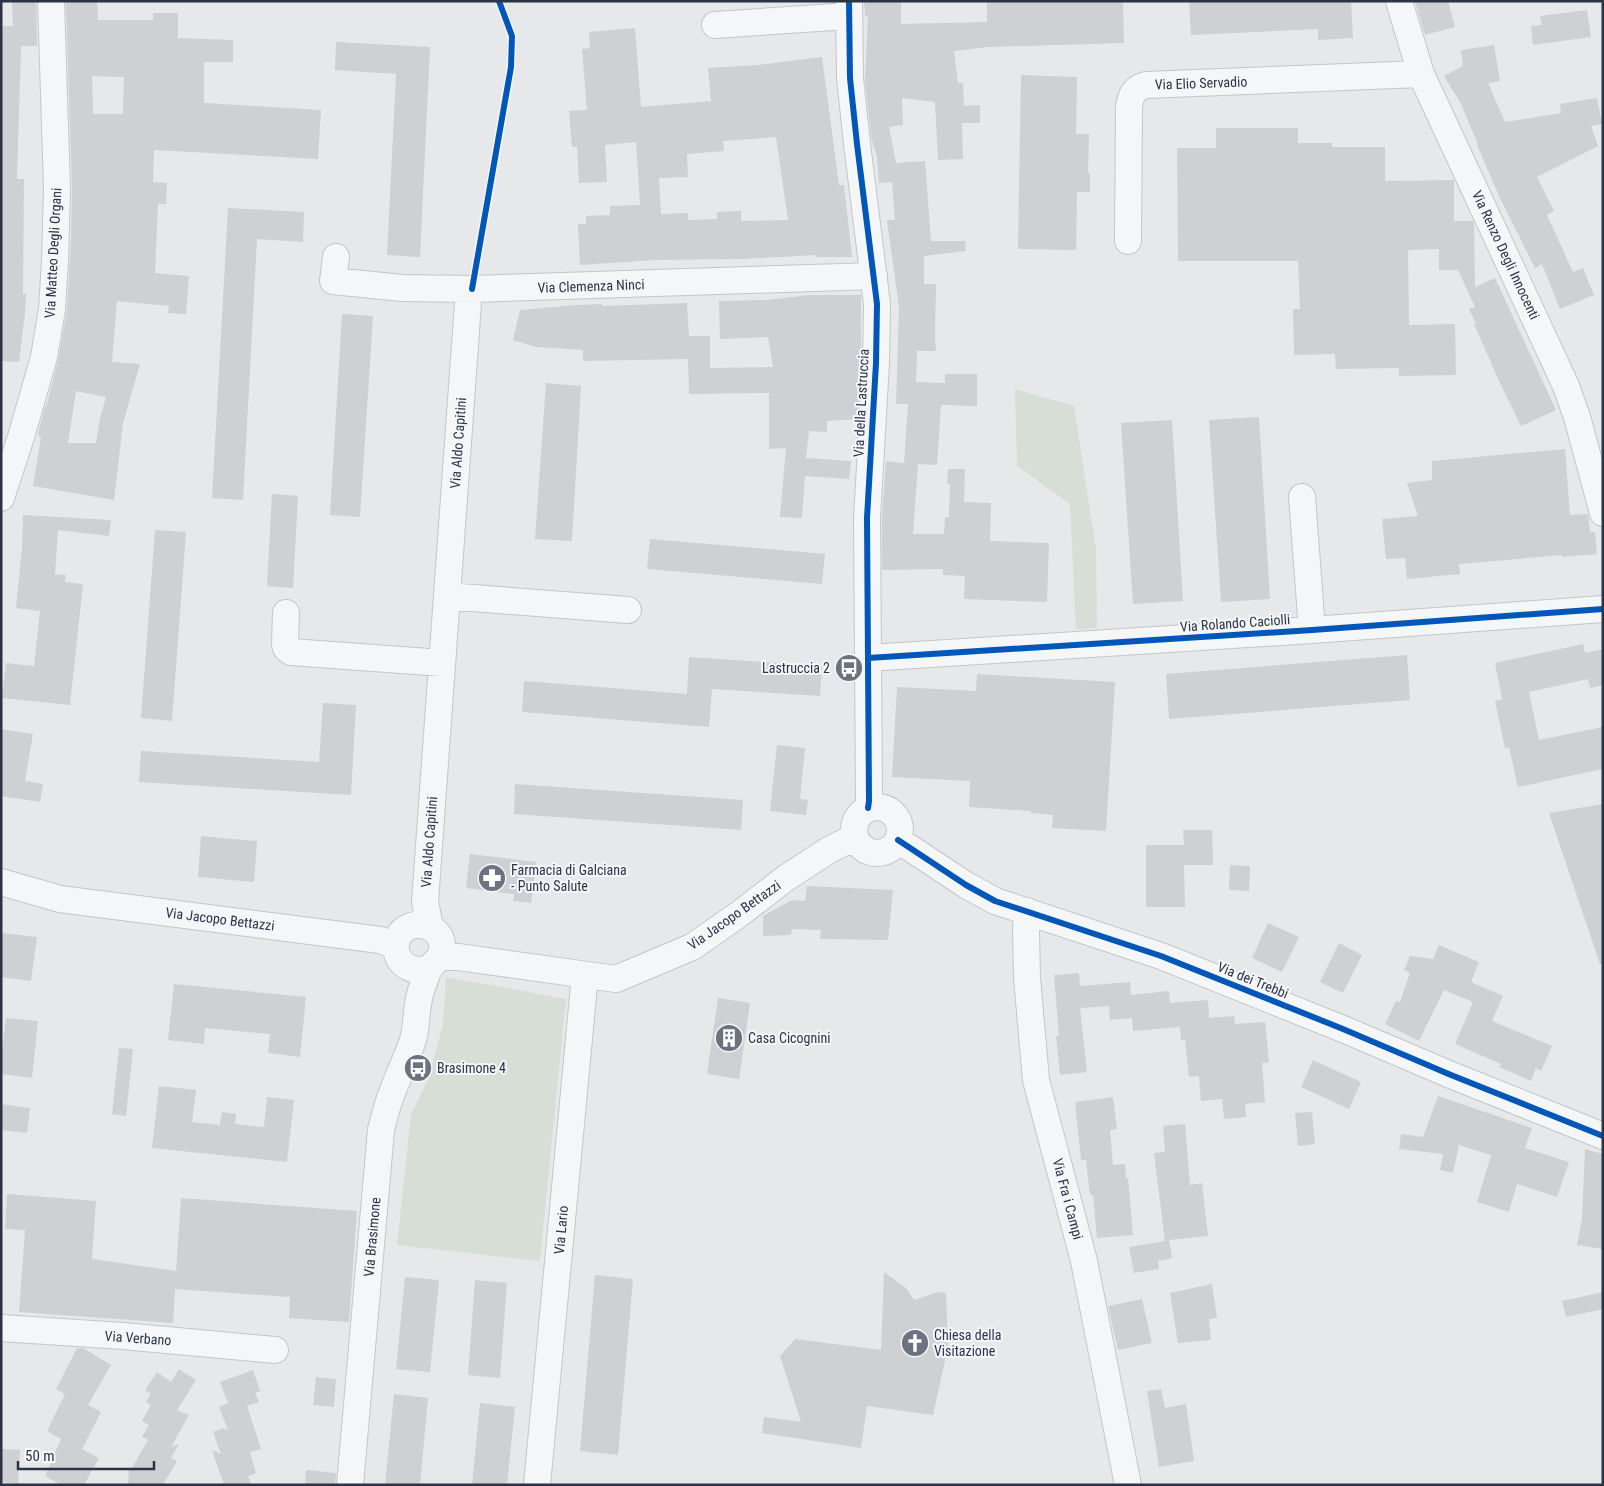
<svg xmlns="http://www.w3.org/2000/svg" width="1604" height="1486" viewBox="0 0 1604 1486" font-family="'Roboto Condensed',sans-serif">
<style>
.green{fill:#d6ded6}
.building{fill:#ced0d3;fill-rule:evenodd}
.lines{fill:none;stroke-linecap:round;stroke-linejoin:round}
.minor-casing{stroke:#c4c6c8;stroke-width:28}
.minor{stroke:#f5f6f7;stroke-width:26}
.cycleway-casing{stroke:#f4f6f9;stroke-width:9}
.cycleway{stroke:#0057b8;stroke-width:6}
.labels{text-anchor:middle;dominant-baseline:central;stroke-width:4;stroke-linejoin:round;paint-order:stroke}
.street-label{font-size:14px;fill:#2b3445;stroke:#f4f6f9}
.poi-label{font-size:14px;fill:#2b3445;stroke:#f4f6f9;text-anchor:start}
</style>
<rect width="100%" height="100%" fill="#e6e8ea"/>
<path class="green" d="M 1015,389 L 1074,406 L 1096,550 L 1097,628 L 1076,629 L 1070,504 L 1017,466 Z
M 446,977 L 566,999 L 540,1261 L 397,1245 L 411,1115 L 429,1077 L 443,1024 Z"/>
<path class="building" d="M 12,1 L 36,1 L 37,46 L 21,46 L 17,179 L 24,179 L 23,294 L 26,294 L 25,313 L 19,362 L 1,361 L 1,26 L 13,26 Z
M 66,1 L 97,1 L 98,20 L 153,20 L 153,13 L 178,13 L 178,38 L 233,40 L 233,62 L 204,62 L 204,103 L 321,110 L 318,159 L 154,150 L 153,182 L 167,183 L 166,204 L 158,204 L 155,273 L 189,276 L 186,314 L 168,313 L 169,306 L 117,301 L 112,362 L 140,364 L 123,423 L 114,500 L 33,486 L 41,437 L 38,436 L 39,430 L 45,406 L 46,407 L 58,361 L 67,310 L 71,242 L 72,188 ZM 92,76 L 124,77 L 123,114 L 93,114 ZM 76,391 L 106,397 L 100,418 L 96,443 L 68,443 Z
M 864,1 L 901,1 L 901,24 L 987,22 L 987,1 L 1123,1 L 1124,43 L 988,47 L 954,51 L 958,83 L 963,83 L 964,106 L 980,105 L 980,123 L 962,123 L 963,159 L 938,160 L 935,102 L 902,98 L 903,125 L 889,127 L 896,163 L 925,161 L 931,241 L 965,241 L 966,251 L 924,256 L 924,284 L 936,284 L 935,338 L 936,351 L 917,351 L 916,382 L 945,383 L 945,374 L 977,374 L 977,406 L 941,405 L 937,465 L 918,464 L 913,534 L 944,534 L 945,517 L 949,517 L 950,484 L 947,484 L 948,469 L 965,469 L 964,502 L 991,503 L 990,541 L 1049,543 L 1047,602 L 964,599 L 965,576 L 943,575 L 943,569 L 882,570 L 882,518 L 886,461 L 904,463 L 908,404 L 896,404 L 899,307 L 887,220 L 895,220 L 892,182 L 879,183 L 877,157 L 871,137 L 865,79 L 868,16 L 865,16 Z
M 1189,1 L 1351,1 L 1353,38 L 1318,40 L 1318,29 L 1191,35 Z
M 1415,1 L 1448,1 L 1455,27 L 1425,35 Z
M 1587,10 L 1591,37 L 1533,45 L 1531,26 L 1542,25 L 1540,16 Z
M 635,28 L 641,107 L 711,101 L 708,68 L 758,65 L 822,57 L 839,185 L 844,185 L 852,257 L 816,257 L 815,255 L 743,259 L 655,260 L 580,265 L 578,224 L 586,224 L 586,216 L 610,215 L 610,206 L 640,205 L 636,142 L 605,145 L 607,182 L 579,183 L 577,147 L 572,147 L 569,111 L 587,110 L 582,49 L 590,48 L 589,32 ZM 776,137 L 788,220 L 741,221 L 741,211 L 717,212 L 717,219 L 688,220 L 688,213 L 661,214 L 659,178 L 688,177 L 687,154 L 724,151 L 723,141 Z
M 336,42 L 430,47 L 420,257 L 387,255 L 396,74 L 335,70 Z
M 1494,45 L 1500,81 L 1488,83 L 1505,122 L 1561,113 L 1560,104 L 1597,98 L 1602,124 L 1591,126 L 1598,146 L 1537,177 L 1554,211 L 1547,215 L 1573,272 L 1583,268 L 1594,295 L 1560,309 L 1542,264 L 1535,268 L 1500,198 L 1477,145 L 1478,144 L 1460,102 L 1444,76 L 1463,66 L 1461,50 Z
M 1021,75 L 1077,77 L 1076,134 L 1089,134 L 1088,173 L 1090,173 L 1090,192 L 1077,192 L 1076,250 L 1018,249 Z
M 1216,128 L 1298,128 L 1298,143 L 1332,143 L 1332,147 L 1385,147 L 1385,181 L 1454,180 L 1454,221 L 1473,221 L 1474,223 L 1475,287 L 1495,278 L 1556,410 L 1521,426 L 1499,381 L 1474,324 L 1476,324 L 1469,309 L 1475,307 L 1458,270 L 1439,270 L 1439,249 L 1408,250 L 1409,325 L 1455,324 L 1456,375 L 1399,376 L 1399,368 L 1336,369 L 1335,354 L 1294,355 L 1293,309 L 1300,309 L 1298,261 L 1178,261 L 1177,148 L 1216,148 Z
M 228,208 L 304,212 L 303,242 L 257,239 L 243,500 L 212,498 Z
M 809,295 L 861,295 L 861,359 L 859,371 L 858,419 L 827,421 L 827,432 L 809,431 L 806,458 L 851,461 L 849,479 L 805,476 L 802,518 L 780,517 L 786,448 L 769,449 L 769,393 L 689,394 L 688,359 L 583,361 L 583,350 L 536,347 L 513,340 L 520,310 L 576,305 L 602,304 L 602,306 L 687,303 L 689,336 L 710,336 L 710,368 L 773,367 L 768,337 L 720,339 L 719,301 L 767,300 Z
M 342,314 L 373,316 L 360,517 L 330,515 Z
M 546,383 L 581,386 L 572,541 L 535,539 Z
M 1259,417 L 1270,599 L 1221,602 L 1209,420 Z
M 1172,420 L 1183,601 L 1133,604 L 1121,423 Z
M 1565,449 L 1570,515 L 1588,514 L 1590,532 L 1595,532 L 1597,554 L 1562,557 L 1562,555 L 1459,564 L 1460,574 L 1407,579 L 1405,558 L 1386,559 L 1382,519 L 1418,516 L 1407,483 L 1432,480 L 1432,461 Z
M 272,494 L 298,496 L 293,588 L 267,586 Z
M 23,515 L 111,520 L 109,536 L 58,530 L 55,574 L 66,575 L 65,582 L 83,584 L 70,705 L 2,698 L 6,663 L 34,666 L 40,611 L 16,608 L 22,547 Z
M 155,530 L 186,532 L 172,721 L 141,718 Z
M 650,539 L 825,554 L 822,584 L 647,569 Z
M 1583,644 L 1585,653 L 1603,649 L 1603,685 L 1590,688 L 1588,679 L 1529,692 L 1539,740 L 1603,727 L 1603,769 L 1518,787 L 1509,747 L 1505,748 L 1495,701 L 1502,699 L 1495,663 Z
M 1407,655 L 1410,700 L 1169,719 L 1166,674 Z
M 689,657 L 822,666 L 820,696 L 712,689 L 709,727 L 522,712 L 524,681 L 687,694 Z
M 977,674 L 1115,682 L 1106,831 L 1052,828 L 1053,815 L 1031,813 L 1031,811 L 969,807 L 970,781 L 892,777 L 897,687 L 976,691 Z
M 323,703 L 356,705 L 351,795 L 139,782 L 141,751 L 319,762 Z
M 1,729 L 33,734 L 25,781 L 43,784 L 40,802 L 1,796 Z
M 777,745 L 805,748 L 800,799 L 808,800 L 806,815 L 770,811 Z
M 515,784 L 743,800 L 741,830 L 514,814 Z
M 1603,804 L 1603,963 L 1600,964 L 1549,813 Z
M 1183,830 L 1212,830 L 1213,865 L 1184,865 L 1185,907 L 1146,907 L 1146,845 L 1184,845 Z
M 201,836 L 257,841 L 254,882 L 198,877 Z
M 470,854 L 536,862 L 531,903 L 513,901 L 514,894 L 466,888 Z
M 1230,865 L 1250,866 L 1249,891 L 1229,890 Z
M 807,886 L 893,890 L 888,940 L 820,939 L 821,930 L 792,929 L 791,935 L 763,936 L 763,916 L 792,900 L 805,901 Z
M 1268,923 L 1299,937 L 1282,972 L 1252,958 Z
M 1,933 L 37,937 L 31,981 L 1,977 Z
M 1339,943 L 1362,955 L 1343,993 L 1320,982 Z
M 1439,945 L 1479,962 L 1471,982 L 1503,996 L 1492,1021 L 1552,1046 L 1541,1071 L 1536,1068 L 1531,1081 L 1499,1067 L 1501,1064 L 1455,1044 L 1473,1002 L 1444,990 L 1419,1041 L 1385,1024 L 1396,1001 L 1400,1002 L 1410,973 L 1404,970 L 1410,956 L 1433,959 Z
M 1079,973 L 1080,986 L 1130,982 L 1131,995 L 1169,991 L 1170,1003 L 1208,1000 L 1209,1018 L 1234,1016 L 1235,1024 L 1265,1022 L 1269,1062 L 1262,1063 L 1265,1102 L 1245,1104 L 1246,1117 L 1224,1119 L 1222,1099 L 1201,1101 L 1199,1076 L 1189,1077 L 1185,1040 L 1181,1040 L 1180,1027 L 1133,1031 L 1132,1018 L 1110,1020 L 1109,1006 L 1080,1008 L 1087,1072 L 1060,1075 L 1056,1036 L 1059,1036 L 1054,975 Z
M 174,984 L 306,997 L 300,1057 L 268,1053 L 270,1034 L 205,1028 L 204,1044 L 168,1040 Z
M 718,998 L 750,1003 L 739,1079 L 707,1074 Z
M 6,1018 L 38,1021 L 32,1078 L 1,1074 L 1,1059 Z
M 119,1048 L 133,1049 L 126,1116 L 112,1114 Z
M 1313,1060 L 1361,1082 L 1349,1109 L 1301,1087 Z
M 159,1086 L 196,1090 L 192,1122 L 220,1125 L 222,1112 L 236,1114 L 235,1124 L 264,1127 L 267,1097 L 294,1100 L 287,1162 L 152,1148 Z
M 1438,1096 L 1532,1128 L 1525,1148 L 1569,1162 L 1557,1197 L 1517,1184 L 1509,1212 L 1477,1202 L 1491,1155 L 1459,1145 L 1453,1173 L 1440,1170 L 1443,1154 L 1399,1149 L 1401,1134 L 1423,1137 Z
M 1113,1097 L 1117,1129 L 1110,1130 L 1113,1165 L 1125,1164 L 1126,1178 L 1128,1178 L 1133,1235 L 1097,1238 L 1093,1195 L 1090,1195 L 1086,1160 L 1081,1160 L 1075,1102 Z
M 1,1104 L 30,1108 L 27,1133 L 1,1130 Z
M 1312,1112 L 1315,1144 L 1298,1146 L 1295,1113 Z
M 1185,1124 L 1190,1185 L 1202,1183 L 1208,1236 L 1169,1240 L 1172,1258 L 1158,1261 L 1159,1269 L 1134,1273 L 1129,1247 L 1165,1241 L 1154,1153 L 1165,1152 L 1163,1126 Z
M 1585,1149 L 1603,1154 L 1603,1249 L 1577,1245 L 1582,1219 Z
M 7,1194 L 96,1201 L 92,1259 L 176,1271 L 181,1198 L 357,1211 L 349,1322 L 289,1318 L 290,1297 L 175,1289 L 173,1323 L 19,1312 L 25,1230 L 5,1229 Z
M 884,1272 L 906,1288 L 914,1300 L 938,1292 L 946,1293 L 948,1347 L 933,1415 L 867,1406 L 861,1448 L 762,1433 L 764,1417 L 801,1422 L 780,1356 L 795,1339 L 881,1350 Z
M 595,1275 L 633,1279 L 618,1455 L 580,1451 Z
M 405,1277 L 439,1280 L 430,1372 L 396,1369 Z
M 475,1280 L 507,1283 L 500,1378 L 468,1375 Z
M 1212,1284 L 1217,1318 L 1209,1319 L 1211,1340 L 1178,1343 L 1170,1293 Z
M 1603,1292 L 1603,1309 L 1566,1317 L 1562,1301 Z
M 1142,1299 L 1152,1343 L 1118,1350 L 1108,1306 Z
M 77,1348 L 83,1348 L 111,1365 L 88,1405 L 101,1412 L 82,1449 L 99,1458 L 84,1485 L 61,1485 L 45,1476 L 61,1439 L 47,1431 L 65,1394 L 56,1389 Z
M 179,1369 L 196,1380 L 177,1410 L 189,1415 L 171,1447 L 179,1444 L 171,1458 L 177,1461 L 163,1485 L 128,1485 L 129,1468 L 132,1468 L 148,1440 L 142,1437 L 149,1425 L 142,1421 L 151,1405 L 146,1402 L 151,1394 L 145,1390 L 157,1372 L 171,1382 Z
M 253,1370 L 260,1391 L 255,1393 L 259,1402 L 247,1406 L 261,1449 L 250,1452 L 256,1473 L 248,1476 L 251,1485 L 224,1485 L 212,1450 L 221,1454 L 213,1432 L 223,1428 L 228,1430 L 219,1407 L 228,1403 L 220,1382 Z
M 316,1377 L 336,1379 L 334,1407 L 313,1405 Z
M 1161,1389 L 1165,1408 L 1186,1404 L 1194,1461 L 1159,1467 L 1147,1391 Z
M 394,1394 L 428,1398 L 420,1485 L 385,1485 Z
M 480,1403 L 515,1407 L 507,1485 L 472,1485 Z
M 1,1449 L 20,1450 L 18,1484 L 1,1482 Z
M 306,1470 L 336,1473 L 335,1485 L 305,1485 Z"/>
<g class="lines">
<defs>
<path id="minor" d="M 849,1 L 850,78 L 857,144 L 877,304 L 876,363 L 867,518 L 869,801 L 868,808
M 1399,1 L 1421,74 L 1566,386 L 1577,417 L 1603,513
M 715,25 L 849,16
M 1128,241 L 1129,106 C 1131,95 1134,88 1146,85 L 1421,74
M 336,257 L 333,281 L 402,288 L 472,289 L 874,276
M 1302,497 L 1312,630
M 1,498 L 21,437 L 44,357 L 52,309 L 55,262 L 57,188 L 51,1
M 447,596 L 628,610
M 286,613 L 285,644 L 286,648 L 291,652 L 442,663
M 868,658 L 1312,630 L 1603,609
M854 830a23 23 0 1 1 46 0a23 23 0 1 1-46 0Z
M 898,840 L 966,885 L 995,901 L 1161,956 L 1343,1029 L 1451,1075 L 1603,1136
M 1,882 L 60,899 L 380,940 L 396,946
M 1027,911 L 1026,930 L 1027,978 L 1036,1080 L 1084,1261 L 1128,1485
M 430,927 L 425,902 L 469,289
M 440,957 L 458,957 L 616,979 L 692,947 L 738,915 L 786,878 L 829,850 L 855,837
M 1,1328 L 123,1336 L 275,1350
M 350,1485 L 381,1130 C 384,1118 387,1105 392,1093 C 398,1076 407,1058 413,1040 C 418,1022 415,1003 423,985 C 425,980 427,972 430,967 C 437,960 443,957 442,945 C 441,931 425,921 411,926 C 383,936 396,979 430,968
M 537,1485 L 585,975"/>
</defs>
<use href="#minor" class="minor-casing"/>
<use href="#minor" class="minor"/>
<defs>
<path id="cycleway" d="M 849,1 L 850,78 L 857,144 L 877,304 L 876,363 L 867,518 L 869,801 L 868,808
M 472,289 L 511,67 L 512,36 L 499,1
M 868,658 L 1312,630 L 1603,609
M 898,840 L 966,885 L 995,901 L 1161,956 L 1343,1029 L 1451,1075 L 1603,1136"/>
</defs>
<use href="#cycleway" class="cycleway-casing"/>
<use href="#cycleway" class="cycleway"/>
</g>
<defs>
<symbol id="bus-disc" viewBox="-11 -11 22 22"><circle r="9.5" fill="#6c737f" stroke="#f4f6f9"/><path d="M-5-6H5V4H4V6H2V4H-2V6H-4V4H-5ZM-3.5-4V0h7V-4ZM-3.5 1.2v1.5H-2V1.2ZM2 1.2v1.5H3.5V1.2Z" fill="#fff"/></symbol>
<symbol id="pharmacy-disc" viewBox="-11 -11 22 22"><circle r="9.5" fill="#6c737f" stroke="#f4f6f9"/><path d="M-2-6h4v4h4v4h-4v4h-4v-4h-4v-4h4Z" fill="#fff"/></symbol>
<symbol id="building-disc" viewBox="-11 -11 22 22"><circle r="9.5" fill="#6c737f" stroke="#f4f6f9"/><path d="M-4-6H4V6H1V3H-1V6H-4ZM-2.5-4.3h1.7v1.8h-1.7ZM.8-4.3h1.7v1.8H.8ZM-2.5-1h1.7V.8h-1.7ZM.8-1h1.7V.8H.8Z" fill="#fff"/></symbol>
<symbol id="church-disc" viewBox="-11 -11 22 22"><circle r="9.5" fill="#6c737f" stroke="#f4f6f9"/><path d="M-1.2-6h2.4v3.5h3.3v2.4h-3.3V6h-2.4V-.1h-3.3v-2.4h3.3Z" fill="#fff"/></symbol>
</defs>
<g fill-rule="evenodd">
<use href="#bus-disc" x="833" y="652" width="32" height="32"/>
<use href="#pharmacy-disc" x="476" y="862" width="32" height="32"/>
<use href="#building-disc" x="713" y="1022" width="32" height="32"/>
<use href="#bus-disc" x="402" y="1052" width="32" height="32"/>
<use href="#church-disc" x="899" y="1327" width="32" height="32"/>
</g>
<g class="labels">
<g class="street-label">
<text transform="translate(1201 83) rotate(-2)">Via Elio Servadio</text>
<text transform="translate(53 253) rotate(-87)">Via Matteo Degli Organi</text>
<text transform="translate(1506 255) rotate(65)">Via Renzo Degli Innocenti</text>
<text transform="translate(591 286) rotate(-2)">Via Clemenza Ninci</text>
<text transform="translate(861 403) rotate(-87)">Via della Lastruccia</text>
<text transform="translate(458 443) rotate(-86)">Via Aldo Capitini</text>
<text transform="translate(1235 623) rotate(-4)">Via Rolando Caciolli</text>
<text transform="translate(429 842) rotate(-86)">Via Aldo Capitini</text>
<text transform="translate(734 915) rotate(-35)">Via Jacopo Bettazzi</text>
<text transform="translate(220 919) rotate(7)">Via Jacopo Bettazzi</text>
<text transform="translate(1253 980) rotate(22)">Via dei Trebbi</text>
<text transform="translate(1068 1199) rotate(75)">Via Fra i Campi</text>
<text transform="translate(561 1230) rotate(-85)">Via Lario</text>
<text transform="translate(372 1237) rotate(-85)">Via Brasimone</text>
<text transform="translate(138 1338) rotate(4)">Via Verbano</text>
</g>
<g class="poi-label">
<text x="830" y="668" text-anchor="end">Lastruccia 2</text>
<text x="511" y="870">Farmacia di Galciana<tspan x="511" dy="16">- Punto Salute</tspan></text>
<text x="748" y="1038">Casa Cicognini</text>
<text x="437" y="1068">Brasimone 4</text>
<text x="934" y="1335">Chiesa della<tspan x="934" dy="16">Visitazione</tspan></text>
</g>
</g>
<rect width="1604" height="1486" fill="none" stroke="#2b3445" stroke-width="5"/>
<path d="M18 1461v8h136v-8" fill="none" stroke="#2b3445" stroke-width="2.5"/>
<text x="25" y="1461" font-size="15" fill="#2b3445" stroke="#f4f6f9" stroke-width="4" paint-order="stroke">50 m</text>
</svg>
